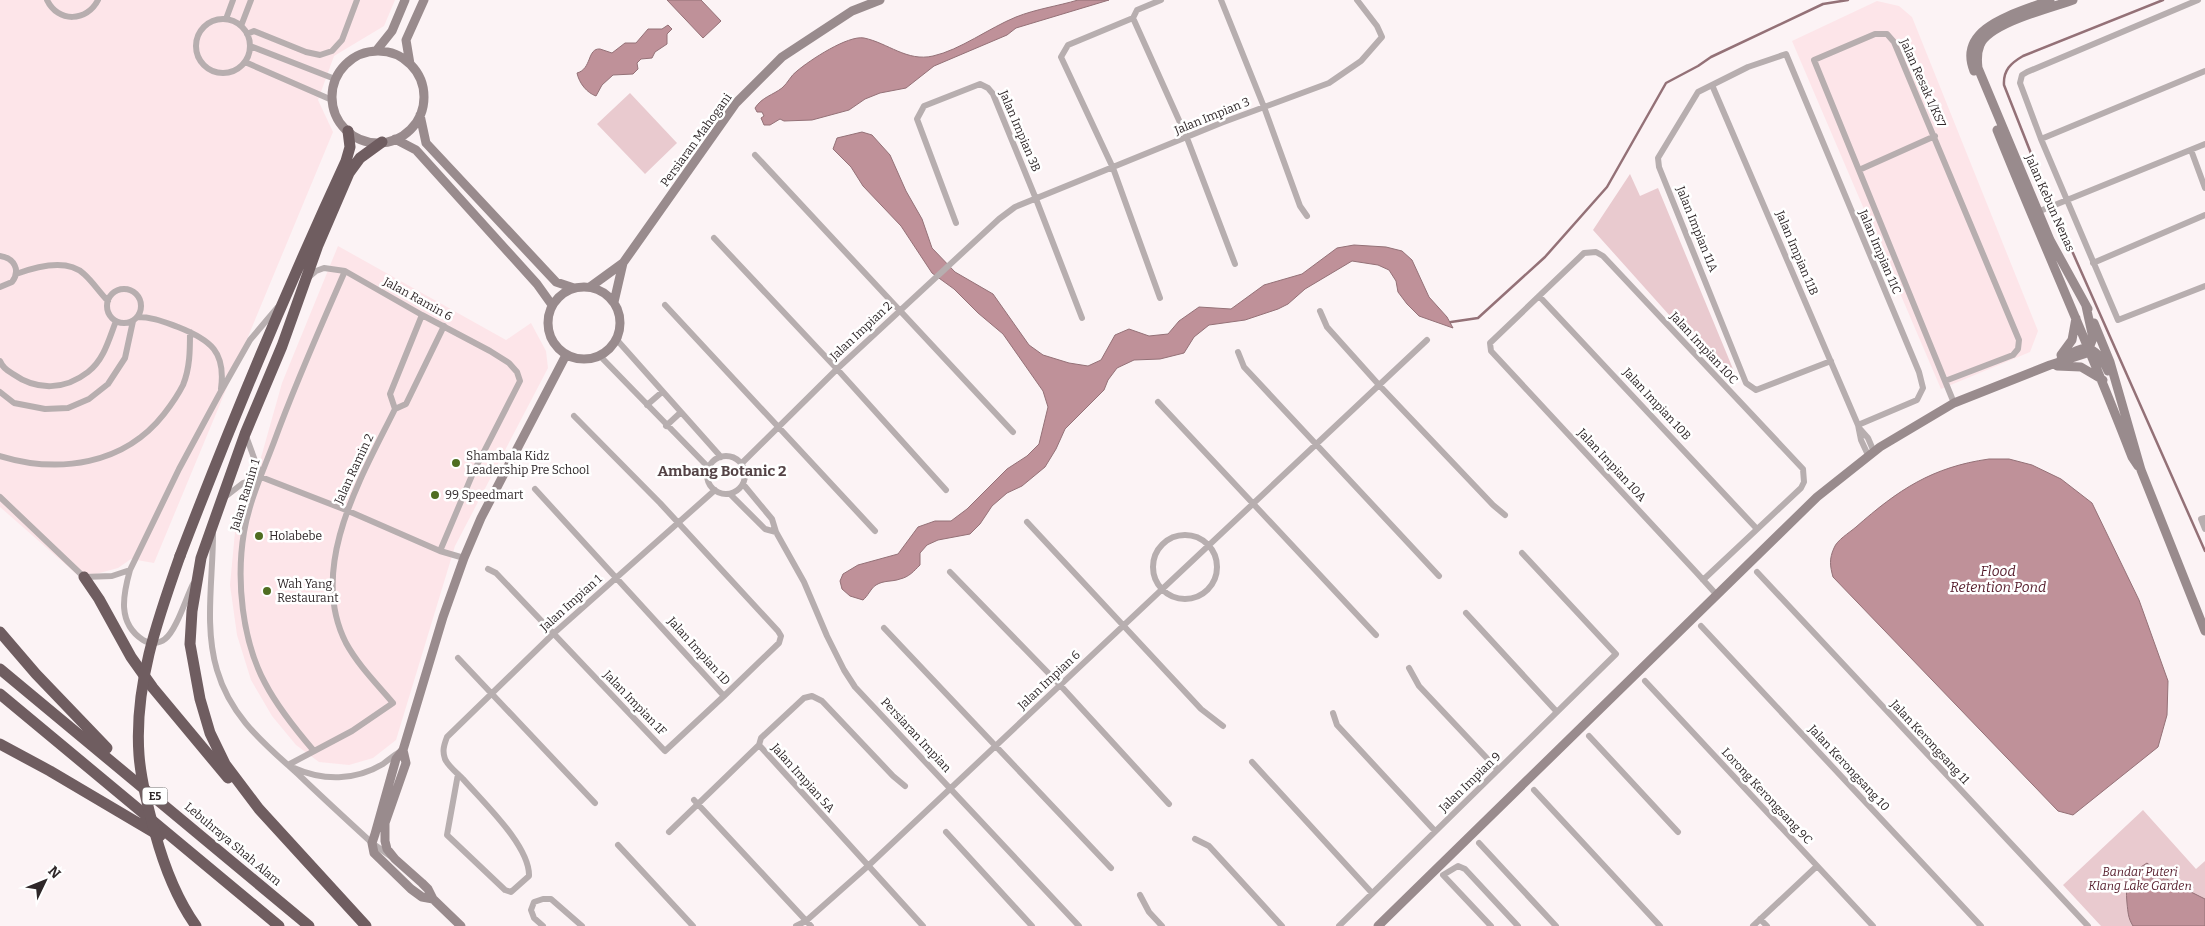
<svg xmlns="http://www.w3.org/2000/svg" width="2205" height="926" viewBox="0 0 2205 926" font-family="Bitter,serif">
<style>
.built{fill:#fde5e9}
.green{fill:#e9cacf}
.water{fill:#bf9199;stroke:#947177}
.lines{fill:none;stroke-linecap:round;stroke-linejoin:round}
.stream{stroke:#947177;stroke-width:2.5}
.street{stroke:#b7aeaf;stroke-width:6}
.secondary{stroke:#998b8d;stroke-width:9}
.highway{stroke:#6f5d60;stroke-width:11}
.highway-bridge{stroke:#6f5d60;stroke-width:11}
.poi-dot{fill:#4f6d21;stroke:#fff;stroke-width:2}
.labels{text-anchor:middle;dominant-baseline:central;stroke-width:5;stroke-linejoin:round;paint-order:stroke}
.shield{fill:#fff;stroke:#6d6869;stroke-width:1}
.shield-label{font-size:11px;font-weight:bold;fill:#2f2729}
.street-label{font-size:12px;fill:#2f2729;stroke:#fff}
.poi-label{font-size:12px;fill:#2f2729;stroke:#fff;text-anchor:start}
.park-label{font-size:12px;font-style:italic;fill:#541b2a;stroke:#fff}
.water-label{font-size:14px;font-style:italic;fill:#551c2b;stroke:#fff}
.quarter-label{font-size:15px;font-weight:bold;fill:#544346;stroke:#fff}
</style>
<rect width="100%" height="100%" fill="#fcf3f5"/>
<path class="built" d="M 0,0 L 395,0 L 384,26 L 334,56 L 318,100 L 333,132 L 154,563 L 131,559 L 118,568 L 81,578 L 0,507 Z
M 1877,1 L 1899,6 L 1912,17 L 2038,331 L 2030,352 L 1941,389 L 1792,41 Z
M 338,246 L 506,340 L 531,323 L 546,351 L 548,368 L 455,546 L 396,740 L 373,758 L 349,765 L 319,762 L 296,745 L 272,716 L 251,680 L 237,635 L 230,585 L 235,532 L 262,454 L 282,383 Z"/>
<path class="green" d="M 630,93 L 677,143 L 645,174 L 597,124 Z
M 1630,174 L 1640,196 L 1658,188 L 1738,381 L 1731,384 L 1593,230 Z
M 2143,810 L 2196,869 L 2205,861 L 2205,926 L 2101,926 L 2063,885 Z"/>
<path class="water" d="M 667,0 L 701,0 L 721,21 L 703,38 Z
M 1078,0 L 1109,0 L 1016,28 L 1007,35 L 934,66 L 906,88 L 880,93 L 865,99 L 849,110 L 812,120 L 784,121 L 780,119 L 770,125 L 764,125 L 761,118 L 764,116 L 762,112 L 757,112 L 755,108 C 762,97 773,95 782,88 C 788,83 791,75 797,71 C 810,60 848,35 864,38 C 888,43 907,62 933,56 C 960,50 989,28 1016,17 C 1036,9 1058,6 1078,0 Z
M 668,25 L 672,29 L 667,34 L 667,44 L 655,52 L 652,58 L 641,59 L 637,63 L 638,69 L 633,74 L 613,75 L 602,85 L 596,96 C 587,93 579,83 577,73 C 592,69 587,48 600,49 C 604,50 608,52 612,53 L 625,43 L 636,43 L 648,29 L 662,29 Z
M 862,132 L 872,135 L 890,155 L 906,191 L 922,219 L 932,248 L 955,272 L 993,294 L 1029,345 L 1043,355 L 1069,363 L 1088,366 L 1101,360 L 1115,335 L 1129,329 L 1149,336 L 1168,334 L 1179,321 L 1199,307 L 1231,309 L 1264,285 L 1302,274 L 1337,248 L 1354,245 L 1386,247 L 1402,251 L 1412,260 L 1429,297 L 1447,317 L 1453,328 L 1419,316 L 1407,304 L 1398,292 L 1396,281 L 1389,270 L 1378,265 L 1352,261 L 1305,289 L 1288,304 L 1278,309 L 1245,320 L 1209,325 L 1194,337 L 1184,353 L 1160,359 L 1134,360 L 1117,368 L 1108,380 L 1104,390 L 1065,429 L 1056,449 L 1045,467 L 1022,486 L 1007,493 L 992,506 L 980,524 L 970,534 L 938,540 L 927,545 L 920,553 L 920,565 C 914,571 909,577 900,579 C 892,582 884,580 876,585 C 871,588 868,596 863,600 L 850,596 L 842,589 L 840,581 L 843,574 L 858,565 L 898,554 L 918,527 L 935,521 L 951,521 L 967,509 L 1007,469 L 1027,456 L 1039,444 L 1048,407 L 1043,391 L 1003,334 L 978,313 L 954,289 L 932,273 L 901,226 L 863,186 L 851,167 L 833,149 L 837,138 Z
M 1989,459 L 2009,459 L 2032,465 L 2061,479 L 2092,503 L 2139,600 L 2168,681 L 2167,715 L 2158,747 L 2073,815 L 2058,811 L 1833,577 C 1830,566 1829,559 1834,548 C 1837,540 1849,533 1856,527 C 1898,490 1932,467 1989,459 Z
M 2147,863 L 2171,882 L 2205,899 L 2205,926 L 2133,926 C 2128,918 2128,912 2127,903 C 2125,881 2128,875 2147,863 Z"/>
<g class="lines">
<path class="stream" d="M 2163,0 L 2023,56 C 2011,63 2003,70 2004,85 L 2049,199 L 2205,551
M 1451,322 L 1478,318 L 1545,257 L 1607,187 L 1666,83 L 1698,66 L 1711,57 L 1823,4 L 1848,0"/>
<path class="street" d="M 47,0 C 58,23 87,22 98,0
M 1221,0 L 1264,107 L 1300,206 L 1307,216
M 2198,0 L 2027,72 L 2022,75 L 2020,83 L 2041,139 L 2118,320 L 2205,286
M 1133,18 L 1187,138 L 1235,264
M 226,19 L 233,0
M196 46a27 27 0 1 1 54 0a27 27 0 1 1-54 0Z
M 241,26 L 251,0
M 247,34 L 254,31 L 306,52 L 320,55 L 332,51 L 342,40 L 357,0
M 250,46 L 335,79
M 245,62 L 332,100
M 1712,85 L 1858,425 L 1861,440 L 1868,455
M 2041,139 L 2205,71
M 2191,150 L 2205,188
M 755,155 L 1013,432
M 1859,170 L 1935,136
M 2035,213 L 2205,144
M 956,223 L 917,119 L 924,106 L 980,84 L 988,88 L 993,94 L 1036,199 L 1082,318
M 714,238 L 837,369 L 946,490
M 0,256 C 14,258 21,270 12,282 L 0,287
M 2093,263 L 2205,215
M 16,274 C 35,267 67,258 84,274 C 93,282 100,293 108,301
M 309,277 L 316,271 L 324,268 L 345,271 L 422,315 L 490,351 L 509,363 L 517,372 L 520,381 L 473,473 L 440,551
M107 306a17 17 0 1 1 34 0a17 17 0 1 1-34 0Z
M 1539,296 L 1757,529
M 1160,298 L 1113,168 L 1061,57 L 1068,45 L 1133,18 L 1137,10 L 1161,0
M 665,305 L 875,531
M 1320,311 L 1327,327 L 1379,385 L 1493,505 L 1505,515
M 137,317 C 153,317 164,322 178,327 C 211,340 226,352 221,389
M 617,340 L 721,457
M 1238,352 L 1244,367 L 1439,576
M 600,356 L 709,468
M 0,361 C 3,368 7,370 13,374 C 37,391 65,390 88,372 C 104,360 109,339 116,321
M 1831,361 L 1756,390 L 1746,383 L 1659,167 L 1658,158 L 1698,92 L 1748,67 L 1786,54 L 1919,372 L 1923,388 L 1917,400 L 1858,425
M 1945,381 L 2013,355 L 2018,349 L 2019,340 L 1894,42 L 1887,34 L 1875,34 L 1814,60 L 1954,403
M 0,392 L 14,403 L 45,409 L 68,408 L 89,399 L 108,384 L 125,358 L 133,321
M 1158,402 L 1376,635
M 647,405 L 662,392
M 395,409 L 390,394 L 422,315
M 666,426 L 680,413
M 1860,429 L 1868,438 L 1874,452
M 246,436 L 261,477
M 0,456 C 59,474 124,465 164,414 C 171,405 178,395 183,385 C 190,368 190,350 190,332
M707 475a19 19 0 1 1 38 0a19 19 0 1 1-38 0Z
M 741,464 L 837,369 L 999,219 L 1015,207 L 1221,123 L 1329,83 L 1361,61 L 1382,37 L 1377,26 L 1357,0
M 743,484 L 772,519 L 776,532 L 804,582 L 827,636 L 844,670 L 855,687 L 1079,926
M 535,489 L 724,696 L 779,643 L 781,636 L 778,631 L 660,503 L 574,416
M 730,494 L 765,529 L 776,532
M 0,497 L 84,577 L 112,576 L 130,570
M 225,497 L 243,483 L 261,477 L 346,510 L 440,551 L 464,558
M 2205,518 L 2201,519 L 2205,529
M 1027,522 L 1201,709 L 1223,726
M 213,534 C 213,578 204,627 217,670 C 231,718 265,744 300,776 C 324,799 348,821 372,843 L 393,858
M1153 567a32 32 0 1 1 64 0a32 32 0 1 1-64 0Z
M 488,569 L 496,573 L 665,751 L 724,696
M 950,572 L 1060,685 L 1169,804
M 1757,572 L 2088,926
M 1703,580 L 1801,488 L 1804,482 L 1803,469 L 1603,256 L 1596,252 L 1584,253 L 1490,343 L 1491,351 L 1696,572 L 1716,594
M 193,584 C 186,598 176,631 165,639 C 159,644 149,644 143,640 C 117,623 123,595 130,570 L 179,469 L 220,393 L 250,340 L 277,308
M 1466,613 L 1557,712
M 1701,626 L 1981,926
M 884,628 L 1111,868
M 458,658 L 595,803
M 1409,668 L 1419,686 L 1498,770
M 1645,681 L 1873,926
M 1333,713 L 1337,725 L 1435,831
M 1589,736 L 1678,832
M 314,751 C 296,730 278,708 265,683 C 242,640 236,580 244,532 C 249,502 263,471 274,442 C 295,384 320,328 345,271
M 1252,762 L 1372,893
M 288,765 L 352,731 L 393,703 C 376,683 358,665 346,643 C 307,567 362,476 395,409 L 406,404 L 444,326
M 294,768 C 323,781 355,781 383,764 C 388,760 393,756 398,753
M 458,774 L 447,835 L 505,890 L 511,892 L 529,876 C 530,846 483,802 463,779 C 457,773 448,766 445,759 C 442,751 444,745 447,737 L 553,634 L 715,490
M 905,786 L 893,776 L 822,701 L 812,696 L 804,698 L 761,738 L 759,745 L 923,926
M 1534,790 L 1660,926
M 694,800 L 811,926
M 669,832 L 759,745
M 946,832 L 1032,926
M 1195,839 L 1209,846 L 1282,926
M 1479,843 L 1556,926
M 618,845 L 693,926
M 1140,895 L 1149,912 L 1162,926
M 1760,919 L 1767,926
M 543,926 L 534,918 L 531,910 L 534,902 L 543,899 L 551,899 L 582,926
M 796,926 L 806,921 L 868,866 L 1427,340
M 1339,926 L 1616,654 L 1522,553
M 1491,926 L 1443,875 L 1458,866 L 1465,869 L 1518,926
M 1753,926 L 1817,866"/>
<path class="secondary" d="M 2073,0 C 2051,8 1989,23 1980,45 C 1977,52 1977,60 1978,68 L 2050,240 L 2088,309
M 376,51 L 392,31 L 405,0
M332 97a46 46 0 1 1 92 0a46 46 0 1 1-92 0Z
M 410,64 L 406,40 L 424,0
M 1974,71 C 1956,26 2019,13 2050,0
M 420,115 L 426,143 L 556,282 L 574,288
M 1997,130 C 2041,240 2090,347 2132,457 L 2138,466
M 395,139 L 416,150 L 537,284 L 552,305
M548 323a36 36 0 1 1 72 0a36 36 0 1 1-72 0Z
M 590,287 L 623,263 L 736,103 L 782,57 L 852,11 L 880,0
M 614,302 L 623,263
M 2094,323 L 2110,362 L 2141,470 L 2205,631
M 2061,355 L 2072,340 L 2076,318
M 2061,359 C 2085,344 2095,343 2108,371
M 2057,366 L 2081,367 L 2103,380
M 403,750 L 406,763 L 385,823 L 385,841 L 387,849 L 395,859 L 422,883 L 428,889 L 433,899 L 461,926
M 433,899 L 422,897 L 411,889 L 374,853 L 372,843 L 375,834 L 396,759 L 403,750 L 443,617 L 464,558 L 481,518 L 566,355
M 1378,926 L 1817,497 L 1880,447 L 1954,403 L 2050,365 L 2087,353 L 2093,338 L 2086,306"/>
<path class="highway" d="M 180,556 C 231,423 286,291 346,161 L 350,147 L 348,131
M 84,577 L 99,599 L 131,657 L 153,688 L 228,778
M 0,632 L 36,674 L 107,748
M 0,669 L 309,926
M 0,694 L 279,926
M 0,744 L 50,771 L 160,836
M 366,926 L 259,809 L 225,764 L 210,733 L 200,699 L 190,644 L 192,611 L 201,558 L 245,434 L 282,346 L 318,245 L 349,173 L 360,158 L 382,142"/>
<path class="highway-bridge" d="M 180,556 C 157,621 134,686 139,755 C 141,782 148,808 155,833 C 164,866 176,898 196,926"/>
</g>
<g class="poi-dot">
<circle cx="456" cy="463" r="5"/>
<circle cx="435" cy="495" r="5"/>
<circle cx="259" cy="536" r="5"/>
<circle cx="267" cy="591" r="5"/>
</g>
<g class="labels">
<rect class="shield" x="142.5" y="787.5" width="25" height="17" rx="4"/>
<g class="shield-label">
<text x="155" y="796">E5</text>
</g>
<g class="street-label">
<text transform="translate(1923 83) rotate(66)">Jalan Resak 1/KS7</text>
<text transform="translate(1212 116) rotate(-22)">Jalan Impian 3</text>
<text transform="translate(1020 131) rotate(67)">Jalan Impian 3B</text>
<text transform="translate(696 140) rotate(-54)">Persiaran Mahogani</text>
<text transform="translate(2050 203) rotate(66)">Jalan Kebun Nenas</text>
<text transform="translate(1697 229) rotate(68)">Jalan Impian 11A</text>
<text transform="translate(1880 252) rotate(67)">Jalan Impian 11C</text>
<text transform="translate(1797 253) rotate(67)">Jalan Impian 11B</text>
<text transform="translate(418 299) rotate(29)">Jalan Ramin 6</text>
<text transform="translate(861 331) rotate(-43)">Jalan Impian 2</text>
<text transform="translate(1704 348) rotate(47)">Jalan Impian 10C</text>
<text transform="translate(1657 404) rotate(47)">Jalan Impian 10B</text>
<text transform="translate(1612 465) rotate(47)">Jalan Impian 10A</text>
<text transform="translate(354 469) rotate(-65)">Jalan Ramin 2</text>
<text transform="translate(245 495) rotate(-73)">Jalan Ramin 1</text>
<text transform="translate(571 603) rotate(-42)">Jalan Impian 1</text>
<text transform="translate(699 651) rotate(48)">Jalan Impian 1D</text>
<text transform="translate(1049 680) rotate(-43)">Jalan Impian 6</text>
<text transform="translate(635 703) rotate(46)">Jalan Impian 1F</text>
<text transform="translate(916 735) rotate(47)">Persiaran Impian</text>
<text transform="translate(1930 742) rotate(47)">Jalan Kerongsang 11</text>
<text transform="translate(1849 768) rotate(47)">Jalan Kerongsang 10</text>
<text transform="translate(803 778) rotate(48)">Jalan Impian 5A</text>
<text transform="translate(1470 782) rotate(-44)">Jalan Impian 9</text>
<text transform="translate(1767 796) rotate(47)">Lorong Kerongsang 9C</text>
<text transform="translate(233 844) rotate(40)">Lebuhraya Shah Alam</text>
</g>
<g class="poi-label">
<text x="466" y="456">Shambala Kidz<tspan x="466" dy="14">Leadership Pre School</tspan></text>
<text x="445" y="495">99 Speedmart</text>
<text x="269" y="536">Holabebe</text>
<text x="277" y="584">Wah Yang<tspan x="277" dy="14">Restaurant</tspan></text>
</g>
<g class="park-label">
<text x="2140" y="872">Bandar Puteri<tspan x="2140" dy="14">Klang Lake Garden</tspan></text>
</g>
<g class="water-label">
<text x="1998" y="571">Flood<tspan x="1998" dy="16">Retention Pond</tspan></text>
</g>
<g class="quarter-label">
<text x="722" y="471">Ambang Botanic 2</text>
</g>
</g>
<g transform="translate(45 881) rotate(47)" stroke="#ffffff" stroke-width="4" paint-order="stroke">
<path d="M0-4L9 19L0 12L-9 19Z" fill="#2f2729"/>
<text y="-8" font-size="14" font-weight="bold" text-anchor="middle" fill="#2f2729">N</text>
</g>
</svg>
